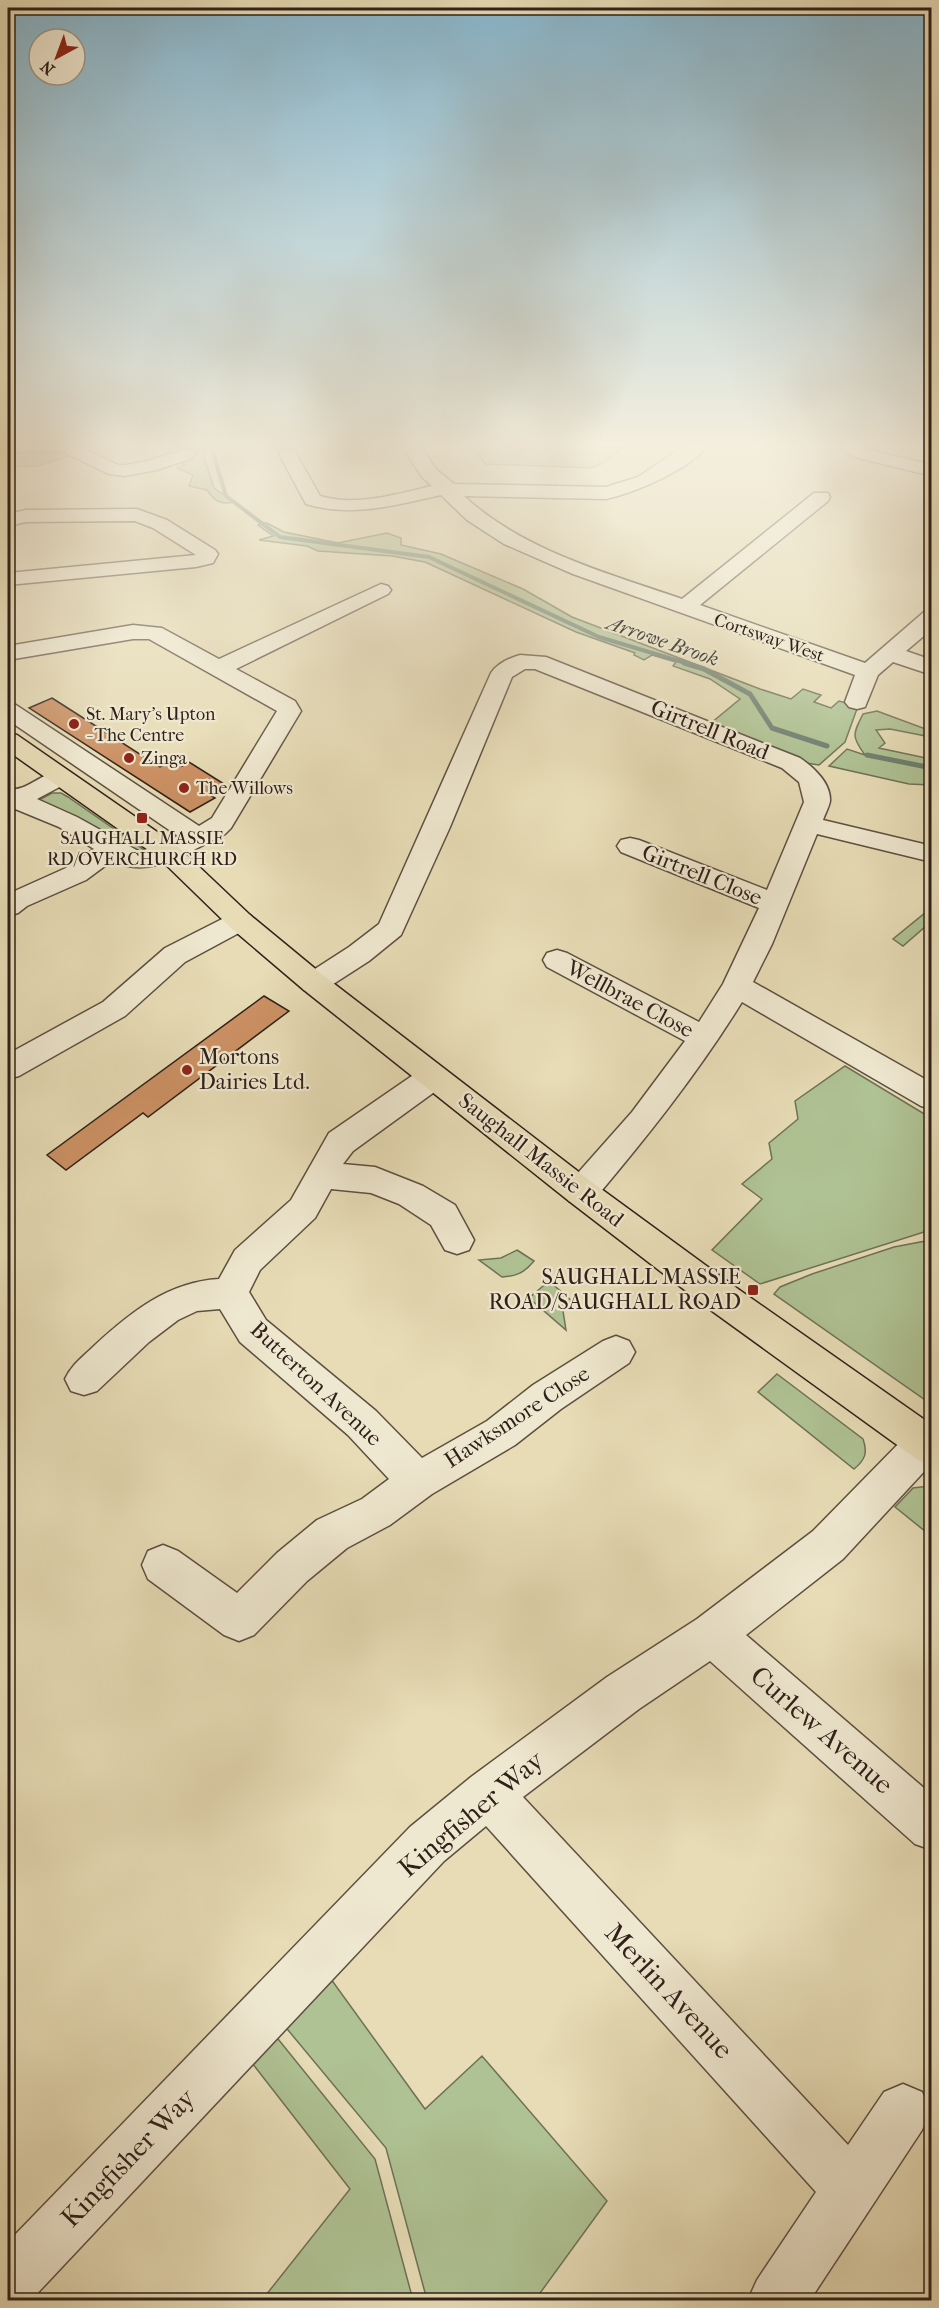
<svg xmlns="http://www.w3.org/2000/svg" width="939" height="2308" viewBox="0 0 939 2308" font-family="'IM FELL French Canon',serif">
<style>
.green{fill:#afc293;stroke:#6f7156;stroke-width:1.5}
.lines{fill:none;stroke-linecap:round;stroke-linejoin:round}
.stream-far1{stroke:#6d7e6f;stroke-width:4}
.stream{stroke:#6d7e6f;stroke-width:5}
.building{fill:#cc9164;stroke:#2f2019;stroke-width:1.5}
.minor-casing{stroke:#5d4f40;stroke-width:3}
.major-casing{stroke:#2f2019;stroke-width:3}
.minor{fill:#efe8d0;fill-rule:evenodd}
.major{fill:#e7dcb6;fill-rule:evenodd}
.poi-dot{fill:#8f2418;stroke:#efe8d0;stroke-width:2}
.labels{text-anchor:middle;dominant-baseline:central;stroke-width:4.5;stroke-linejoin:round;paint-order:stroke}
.far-street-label{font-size:18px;fill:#2f2019;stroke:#efe8d0}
.far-poi-label{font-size:18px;fill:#2f2019;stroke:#efe8d0;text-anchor:start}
.far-water-label{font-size:20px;font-style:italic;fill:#4e4f44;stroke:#efe8d0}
.street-label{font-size:22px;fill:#2f2019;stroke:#efe8d0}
.poi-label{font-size:22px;fill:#2f2019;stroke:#efe8d0;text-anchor:start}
.near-street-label{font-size:27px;fill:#2f2019;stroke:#efe8d0}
</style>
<rect width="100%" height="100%" fill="#e7dcb6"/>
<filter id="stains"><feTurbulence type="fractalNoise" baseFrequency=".00333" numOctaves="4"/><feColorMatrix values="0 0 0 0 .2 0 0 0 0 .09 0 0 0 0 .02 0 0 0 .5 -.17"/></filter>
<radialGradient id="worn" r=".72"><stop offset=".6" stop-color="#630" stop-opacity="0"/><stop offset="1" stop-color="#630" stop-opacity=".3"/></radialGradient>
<path class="green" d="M 197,443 L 207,443 L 204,457 L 214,488 L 234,502 C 221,505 214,501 207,490 L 189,486 L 193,475 L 177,468 L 184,465 L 178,461 L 198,452 L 194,446 Z
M 470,443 L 631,443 L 603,463 L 591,468 L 485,464 Z
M 15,447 L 52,447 L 74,455 L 37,466 L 8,466 L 8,449 Z
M 261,523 L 267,523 L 284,532 L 338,543 L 387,533 L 401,538 L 401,545 L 441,554 L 523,589 L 572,617 L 760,689 L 791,699 L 803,689 L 821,695 L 814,702 L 831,708 L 839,701 L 858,706 L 845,742 L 819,765 L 806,763 L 711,723 L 740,699 L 710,679 L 673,666 L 676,662 L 652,655 L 644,660 L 634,655 L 635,653 L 576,632 L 425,562 L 392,556 L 318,551 L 307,546 L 259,540 L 273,536 L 258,525 Z
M 877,711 L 931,731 L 931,737 L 890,729 L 876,730 L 885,743 L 879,748 L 931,759 L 931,785 L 909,784 L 829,766 L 847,749 L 865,755 C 851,736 853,734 863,714 Z
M 52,793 L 61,793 L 68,797 L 147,852 L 142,855 L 89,824 L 40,804 L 39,800 Z
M 925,913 L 931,916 L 931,930 L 925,927 L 903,946 L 893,939 Z
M 845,1066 L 931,1118 L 931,1232 L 924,1232 L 760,1284 L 712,1250 L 762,1199 L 742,1184 L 772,1159 L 769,1143 L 798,1119 L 795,1101 Z
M 931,1240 L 931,1404 L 774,1294 L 780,1287 L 812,1274 L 894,1247 Z
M 517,1250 L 534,1261 C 524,1273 517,1276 502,1277 L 479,1260 L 501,1258 Z
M 549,1281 L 572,1301 L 563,1311 L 566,1330 L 529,1298 Z
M 777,1374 L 863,1439 C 868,1453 865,1460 854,1469 L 758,1392 Z
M 929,1486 L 931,1488 L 931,1536 L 895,1507 L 913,1488 Z
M 328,1975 L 425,2109 L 482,2056 L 607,2201 L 535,2300 L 529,2300 L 523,2294 L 519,2300 L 427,2300 L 386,2148 L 283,2024 Z
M 274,2034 L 375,2159 L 413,2300 L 270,2300 L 266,2295 L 350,2189 L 249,2059 Z"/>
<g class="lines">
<path class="stream-far1" d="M 213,443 L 213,453 L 226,496 L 280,537 L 429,557 L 599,637 L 689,664"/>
<path class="stream" d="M 684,663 L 704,669 L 750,694 L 772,728 L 827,746
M 867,755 L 932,768"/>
</g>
<path class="building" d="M 52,698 L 160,767 L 173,760 L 182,766 L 189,762 L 224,784 L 207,793 L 215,798 L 190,812 L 29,708 Z
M 264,996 L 289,1011 L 148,1117 L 143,1113 L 66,1170 L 47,1155 Z"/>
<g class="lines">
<defs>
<path id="minor" d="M 8,443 L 72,443 L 118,465 L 124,465 L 144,462 L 186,449 L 192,450 L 195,454 L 192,458 L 157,470 L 124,476 L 109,474 L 61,451 L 8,452 Z
M 400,443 L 418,443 L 436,469 L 454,484 L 606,487 L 638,477 L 689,443 L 710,443 C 691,469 637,492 606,499 L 464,496 C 523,551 608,573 682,599 L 814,493 L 828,493 L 830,497 L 828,501 L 700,605 L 865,663 L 924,612 L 932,611 L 932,629 L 906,651 L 932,660 L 932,675 L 893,662 L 878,675 L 865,707 L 857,709 L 849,707 L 845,702 L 855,675 L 573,574 L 504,544 L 467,520 L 441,495 C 395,505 353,518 306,504 L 279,454 L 282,450 L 294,450 L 320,496 C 357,507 396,494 432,486 L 422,477 Z
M 840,443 L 858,443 L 866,449 L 932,465 L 932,476 L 854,457 L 844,451 Z
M 137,509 L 167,520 L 215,550 L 218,554 L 213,563 L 196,567 L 8,585 L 8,573 L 196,555 L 153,528 L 135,521 L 26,522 L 8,526 L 8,514 L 26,510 Z
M 381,584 L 388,586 L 391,590 L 388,594 L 236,669 L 295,701 L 301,711 L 231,828 L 225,834 C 192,849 149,882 113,860 L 86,880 L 27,906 L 18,913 L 8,916 L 8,894 L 66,868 L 94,849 L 59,827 L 8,806 L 8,789 C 29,793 45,766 69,772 L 72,777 L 69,782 L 37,799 L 77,817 L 140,852 L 178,836 L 8,720 L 8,703 L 16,705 L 199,826 L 212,818 L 277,711 L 149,639 L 133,639 L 8,660 L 8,646 L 133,625 L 162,628 L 219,659 Z
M 520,655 L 546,657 L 800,758 C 813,767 831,783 830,801 C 829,807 825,814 823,820 L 932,846 L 932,862 L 817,834 L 772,944 L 753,982 L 932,1083 L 932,1109 L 921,1106 L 742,1002 C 698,1073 647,1137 593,1201 L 581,1205 L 569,1201 L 564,1192 L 569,1183 L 632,1112 L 685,1041 L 547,967 L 543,960 L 547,953 L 557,950 L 567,953 L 699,1022 L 723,984 L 759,908 L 621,852 L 617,846 L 621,840 L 630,838 L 639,840 L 767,890 L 804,802 L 799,782 L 782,768 L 535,669 L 525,669 L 512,677 L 450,827 L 401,935 L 369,961 L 324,990 L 314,993 L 304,990 L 299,983 L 304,976 L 349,947 L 379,924 L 491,673 C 497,664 509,658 520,655 Z
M 240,912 L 250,915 L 254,921 L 250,927 L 185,962 L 125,1016 L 19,1076 L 8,1079 L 8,1054 L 103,1002 L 165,948 L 230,915 Z
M 433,1066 L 444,1069 L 449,1077 L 444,1085 L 353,1151 L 343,1164 L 375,1167 L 423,1186 L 455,1205 L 474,1240 L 469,1250 L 457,1254 L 445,1250 L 431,1225 L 399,1204 L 371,1193 L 331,1189 L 315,1218 L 260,1270 L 249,1292 L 266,1320 L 376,1411 L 422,1458 L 487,1421 L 533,1385 L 603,1341 L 616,1336 L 629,1341 L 635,1352 L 629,1363 L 561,1409 L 515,1445 L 432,1494 L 390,1525 L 347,1548 L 307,1581 L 254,1635 L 239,1641 L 224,1635 L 148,1579 L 142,1565 L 148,1551 L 163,1545 L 178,1551 L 237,1593 L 277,1553 L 317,1520 L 362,1499 L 389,1479 L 348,1435 L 240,1342 L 220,1309 L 197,1311 L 178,1320 L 149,1342 L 97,1391 L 84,1395 L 71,1391 L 65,1379 C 72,1364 84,1356 95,1345 C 131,1312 168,1282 219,1279 L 235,1250 L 291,1200 L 329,1133 L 422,1069 Z
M 924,1426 L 932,1429 L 932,1463 L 843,1559 L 746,1635 L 932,1795 L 932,1850 L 915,1844 L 710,1661 L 639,1709 L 523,1797 L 848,2145 L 884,2092 L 903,2084 L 922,2092 L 930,2111 L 922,2130 L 810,2300 L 748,2300 L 757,2280 L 816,2192 L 486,1826 L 444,1861 L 31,2300 L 8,2300 L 8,2242 L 410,1827 L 471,1777 L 607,1677 L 697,1619 L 813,1531 L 910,1432 Z"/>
<path id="major" d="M 8,733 L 17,735 L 176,845 L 250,915 L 324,976 L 593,1183 L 738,1289 L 932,1425 L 932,1465 L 918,1460 L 712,1311 L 569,1201 L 304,990 L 230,927 L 158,857 L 8,751 Z"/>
</defs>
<use href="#minor" class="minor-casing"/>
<use href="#major" class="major-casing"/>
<use href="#minor" class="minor"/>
<use href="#major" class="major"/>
</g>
<linearGradient id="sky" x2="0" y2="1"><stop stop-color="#87b7cf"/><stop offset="0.58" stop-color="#f4efde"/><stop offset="1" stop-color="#f4efde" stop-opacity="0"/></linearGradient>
<rect width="939" height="766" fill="url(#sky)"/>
<g class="poi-dot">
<circle cx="74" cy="724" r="6"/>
<circle cx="129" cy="758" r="6"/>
<circle cx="184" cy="788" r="6"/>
<rect x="136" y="812" width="12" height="12" rx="3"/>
<circle cx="187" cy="1070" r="6"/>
<rect x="747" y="1284" width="12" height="12" rx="3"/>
</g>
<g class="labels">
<g class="far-street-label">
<text transform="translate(769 638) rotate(19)">Cortsway West</text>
</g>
<g class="far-poi-label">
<text x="86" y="714">St. Mary's Upton<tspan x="86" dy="21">- The Centre</tspan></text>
<text x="141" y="758">Zinga</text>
<text x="196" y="788">The Willows</text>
<text x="142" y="838" text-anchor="middle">SAUGHALL MASSIE<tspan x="142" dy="21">RD/OVERCHURCH RD</tspan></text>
</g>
<g class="far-water-label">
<text transform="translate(663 641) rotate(19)">Arrowe Brook</text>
</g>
<g class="street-label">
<text transform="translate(710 730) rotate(22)">Girtrell Road</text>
<text transform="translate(702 875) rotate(22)">Girtrell Close</text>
<text transform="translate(630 999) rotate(28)">Wellbrae Close</text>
<text transform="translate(541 1160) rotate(38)">Saughall Massie Road</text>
<text transform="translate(316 1384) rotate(43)">Butterton Avenue</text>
<text transform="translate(517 1417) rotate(-33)">Hawksmore Close</text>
</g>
<g class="poi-label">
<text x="199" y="1057">Mortons<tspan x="199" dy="25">Dairies Ltd.</tspan></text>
<text x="741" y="1277" text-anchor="end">SAUGHALL MASSIE<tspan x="741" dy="25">ROAD/SAUGHALL ROAD</tspan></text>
</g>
<g class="near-street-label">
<text transform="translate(822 1730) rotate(41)">Curlew Avenue</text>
<text transform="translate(471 1814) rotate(-40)">Kingfisher Way</text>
<text transform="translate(669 1991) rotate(47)">Merlin Avenue</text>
<text transform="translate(128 2158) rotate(-46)">Kingfisher Way</text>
</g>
</g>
<rect width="939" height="2308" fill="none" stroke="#e7dcb6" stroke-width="30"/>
<rect x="9" y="9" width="921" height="2290" fill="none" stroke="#2f2019" stroke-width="3"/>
<rect x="15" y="15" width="909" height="2278" fill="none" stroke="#2f2019" stroke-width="1.5"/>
<g transform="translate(57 57) rotate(221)"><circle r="28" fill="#efe8d0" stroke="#a29887" stroke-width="1.5"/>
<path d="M0-4.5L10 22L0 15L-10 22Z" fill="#8f2418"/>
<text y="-9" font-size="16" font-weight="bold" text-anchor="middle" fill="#2f2019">N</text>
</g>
<rect width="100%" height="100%" filter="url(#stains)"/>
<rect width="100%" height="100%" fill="url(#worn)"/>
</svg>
